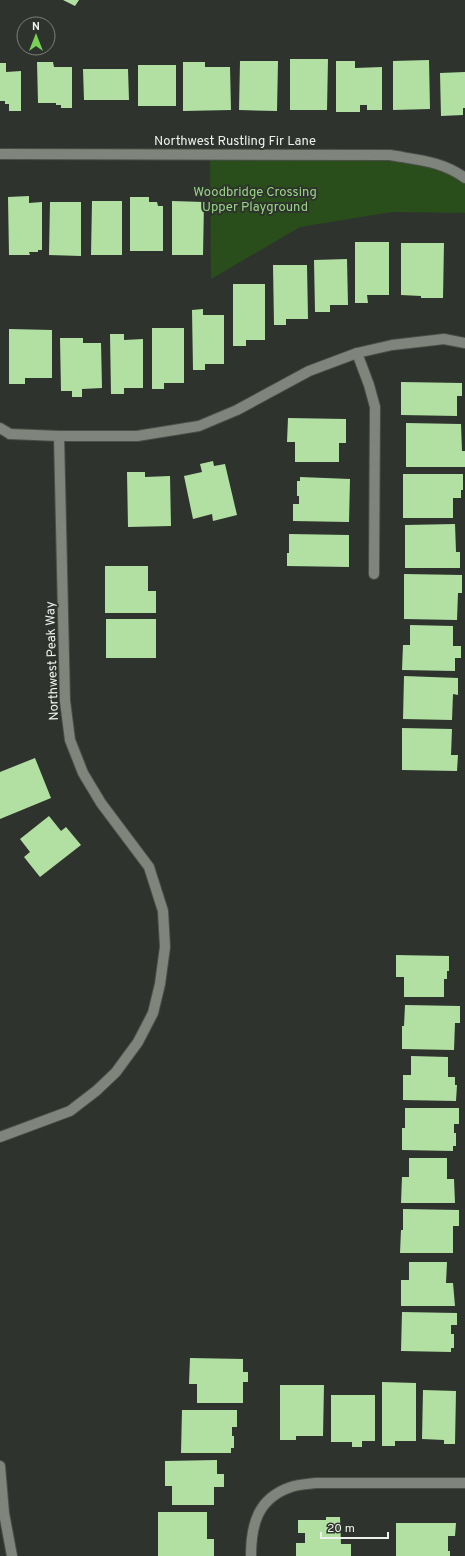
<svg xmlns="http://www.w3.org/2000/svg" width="465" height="1556" viewBox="0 0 465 1556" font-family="Overpass,sans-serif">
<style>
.green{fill:#294d1b}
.building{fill:#b2e0a3}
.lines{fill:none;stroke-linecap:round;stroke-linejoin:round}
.service-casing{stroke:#4b4f49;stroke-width:12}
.minor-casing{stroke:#4b4f49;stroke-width:12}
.service{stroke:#7f857d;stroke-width:10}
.minor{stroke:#7f857d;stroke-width:10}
.labels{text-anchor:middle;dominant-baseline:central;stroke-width:4;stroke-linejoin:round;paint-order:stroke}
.street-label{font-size:13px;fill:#eef2ed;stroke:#2e342d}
.park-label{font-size:13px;fill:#99d584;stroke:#2e342d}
</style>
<rect width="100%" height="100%" fill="#2e342d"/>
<path class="green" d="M 210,154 L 390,155 L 434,162 L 465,178 L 465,213 L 392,212 L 300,227 L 211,279 Z"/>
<path class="building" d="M 63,0 L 79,0 L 75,6 Z
M 290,59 L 328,59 L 327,110 L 290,110 Z
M 429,60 L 430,109 L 393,110 L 393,61 Z
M 240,61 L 278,61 L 277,111 L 239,110 Z
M 336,61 L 355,61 L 355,68 L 382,67 L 382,110 L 367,110 L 367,105 L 360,105 L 360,112 L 336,112 Z
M 37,62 L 53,62 L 54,67 L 72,67 L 72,108 L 61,108 L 61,105 L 56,105 L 56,103 L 38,103 Z
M 183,62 L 205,62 L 205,67 L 230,67 L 231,110 L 183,111 Z
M 0,63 L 6,63 L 6,72 L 21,71 L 21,111 L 9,111 L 9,104 L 5,104 L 5,101 L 0,101 Z
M 138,65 L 176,65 L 176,106 L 138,106 Z
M 83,69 L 128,69 L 129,100 L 84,100 Z
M 465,72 L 465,108 L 463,108 L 463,115 L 441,116 L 440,73 Z
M 29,196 L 29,203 L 42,202 L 42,250 L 38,250 L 38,252 L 29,252 L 30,255 L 9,255 L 8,197 Z
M 130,197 L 149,197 L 149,202 L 157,202 L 158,206 L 163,206 L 163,251 L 130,251 Z
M 92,201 L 122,201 L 122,255 L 91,255 Z
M 172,201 L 204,202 L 203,255 L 172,255 Z
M 50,202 L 81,202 L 81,256 L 49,255 Z
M 355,242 L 389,242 L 389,295 L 367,295 L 368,303 L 355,303 Z
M 401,243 L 444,243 L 443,298 L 421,298 L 421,296 L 401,295 Z
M 347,259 L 348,305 L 330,305 L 330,312 L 315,312 L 314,260 Z
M 273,265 L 307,265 L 308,319 L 286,319 L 286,325 L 274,325 Z
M 233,284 L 265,284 L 265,340 L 246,340 L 246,346 L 233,346 Z
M 203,309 L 203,315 L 224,315 L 224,364 L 205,364 L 205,370 L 193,370 L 192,310 Z
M 152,328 L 184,328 L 184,383 L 164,383 L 164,389 L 152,389 Z
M 9,329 L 52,330 L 52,378 L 25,378 L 25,384 L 9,384 Z
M 110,334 L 124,334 L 124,340 L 143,339 L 143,388 L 124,388 L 124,394 L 111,394 Z
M 60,338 L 83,338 L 83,343 L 101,343 L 102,388 L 82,389 L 82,397 L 72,397 L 72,391 L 61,391 Z
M 401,382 L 462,383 L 462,396 L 457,396 L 457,416 L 401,415 Z
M 288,418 L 346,419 L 346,443 L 339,443 L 339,462 L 295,462 L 295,442 L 287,442 Z
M 406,423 L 461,424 L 462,451 L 465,451 L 465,467 L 406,467 Z
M 213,461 L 214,466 L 225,464 L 237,515 L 213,521 L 212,514 L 193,519 L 184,476 L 202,472 L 200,464 Z
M 127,472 L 145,472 L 145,477 L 170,476 L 171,526 L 128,527 Z
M 403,474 L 463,474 L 463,490 L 461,490 L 461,498 L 453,498 L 453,518 L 403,518 Z
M 300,477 L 350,479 L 349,522 L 293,521 L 293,504 L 299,504 L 299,496 L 297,496 L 297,481 L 300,481 Z
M 455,524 L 456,552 L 460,552 L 460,568 L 405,568 L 405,525 Z
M 289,534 L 349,535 L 349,567 L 287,566 L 287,553 L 289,553 Z
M 105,566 L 148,566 L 148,591 L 156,591 L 156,613 L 105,613 Z
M 404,574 L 462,575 L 462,593 L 458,593 L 457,620 L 404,619 Z
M 106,619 L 156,619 L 156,658 L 106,658 Z
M 410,625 L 453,626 L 453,646 L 461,646 L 461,658 L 455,658 L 455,671 L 402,670 L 403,645 L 410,645 Z
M 404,676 L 458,678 L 458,695 L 453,694 L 452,720 L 403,719 Z
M 402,728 L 452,729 L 451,755 L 458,755 L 457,771 L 402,770 Z
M 35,758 L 51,798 L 0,819 L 0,772 Z
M 49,816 L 61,831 L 66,827 L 81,845 L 40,877 L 24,857 L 30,852 L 20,839 Z
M 396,955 L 449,956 L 449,971 L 447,971 L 447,979 L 444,979 L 444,997 L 404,997 L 404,977 L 396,977 Z
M 405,1005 L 460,1006 L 460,1023 L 455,1023 L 454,1050 L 402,1049 L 402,1026 L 404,1026 Z
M 411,1056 L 448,1057 L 448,1077 L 455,1077 L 455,1085 L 457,1085 L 456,1101 L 403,1100 L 403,1075 L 411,1075 Z
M 405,1108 L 459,1108 L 459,1124 L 454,1124 L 454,1133 L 456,1133 L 456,1146 L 453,1146 L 453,1151 L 402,1150 L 402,1128 L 405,1128 Z
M 409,1158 L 447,1158 L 447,1179 L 454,1179 L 455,1203 L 401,1203 L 402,1177 L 409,1177 Z
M 403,1209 L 459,1210 L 459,1226 L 453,1226 L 453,1253 L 400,1253 L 401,1230 L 403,1230 Z
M 409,1262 L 447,1262 L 446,1283 L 453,1283 L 455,1306 L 401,1306 L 401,1280 L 409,1280 Z
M 402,1312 L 457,1313 L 457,1325 L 451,1325 L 451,1334 L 454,1334 L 454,1348 L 451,1348 L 451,1352 L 401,1351 Z
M 190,1358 L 243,1359 L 243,1372 L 248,1372 L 248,1382 L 243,1382 L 243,1403 L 197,1403 L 197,1384 L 189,1384 Z
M 382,1382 L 416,1383 L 416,1441 L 395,1441 L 395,1446 L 382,1446 Z
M 280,1385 L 324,1385 L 323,1436 L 296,1436 L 296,1440 L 280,1440 Z
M 423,1390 L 456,1391 L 455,1444 L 444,1444 L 444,1440 L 422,1439 Z
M 331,1395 L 375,1395 L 375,1441 L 362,1441 L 362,1447 L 352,1447 L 352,1442 L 331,1442 Z
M 182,1410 L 237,1410 L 237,1427 L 232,1427 L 232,1436 L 234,1436 L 234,1448 L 231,1448 L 231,1453 L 181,1453 Z
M 217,1460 L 217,1474 L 224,1474 L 224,1487 L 214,1487 L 214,1505 L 172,1505 L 172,1486 L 165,1486 L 165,1461 Z
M 158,1512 L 207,1512 L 207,1539 L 214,1539 L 214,1556 L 158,1556 Z
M 326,1517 L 340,1517 L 341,1544 L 351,1544 L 351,1556 L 296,1556 L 296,1543 L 305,1543 L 305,1533 L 298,1533 L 298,1520 L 326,1520 Z
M 396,1523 L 456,1523 L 455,1536 L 448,1536 L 448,1551 L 450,1551 L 450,1556 L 396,1556 Z"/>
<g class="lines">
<defs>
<path id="service" d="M 357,353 L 369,385 L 375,407 L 374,574
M 0,428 L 10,434"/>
<path id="minor" d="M 0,154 L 390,155 C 418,160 442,161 465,178
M 10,434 L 59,436 L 137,436 L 199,426 L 237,410 L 309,371 L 357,353 L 392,345 L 444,339 L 465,343
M 0,1137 L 70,1111 L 96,1091 L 116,1072 L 138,1042 L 153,1013 L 160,984 L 165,947 L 163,911 L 149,867 L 101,803 L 83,773 L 70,740 L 65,701 L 59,436
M 0,1466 L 4,1513 L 12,1556
M 251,1556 C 251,1524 258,1498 291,1487 C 299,1484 308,1484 316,1483 L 465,1483"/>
</defs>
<use href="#service" class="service-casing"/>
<use href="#minor" class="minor-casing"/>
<use href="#service" class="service"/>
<use href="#minor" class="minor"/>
</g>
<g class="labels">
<g class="street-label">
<text x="235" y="142">Northwest Rustling Fir Lane</text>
<text transform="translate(53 661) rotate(-92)">Northwest Peak Way</text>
</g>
<g class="park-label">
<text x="255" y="193">Woodbridge Crossing<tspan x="255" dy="15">Upper Playground</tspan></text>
</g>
</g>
<g transform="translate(36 36)"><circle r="19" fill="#2e342d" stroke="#7b807a"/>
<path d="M0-3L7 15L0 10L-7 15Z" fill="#79d158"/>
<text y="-6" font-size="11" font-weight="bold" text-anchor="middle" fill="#eef2ed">N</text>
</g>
<path d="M321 1532v6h67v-6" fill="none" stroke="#eef2ed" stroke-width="2"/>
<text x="327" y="1532" font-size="12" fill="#eef2ed" stroke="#2e342d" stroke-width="3" paint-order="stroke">20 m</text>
</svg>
